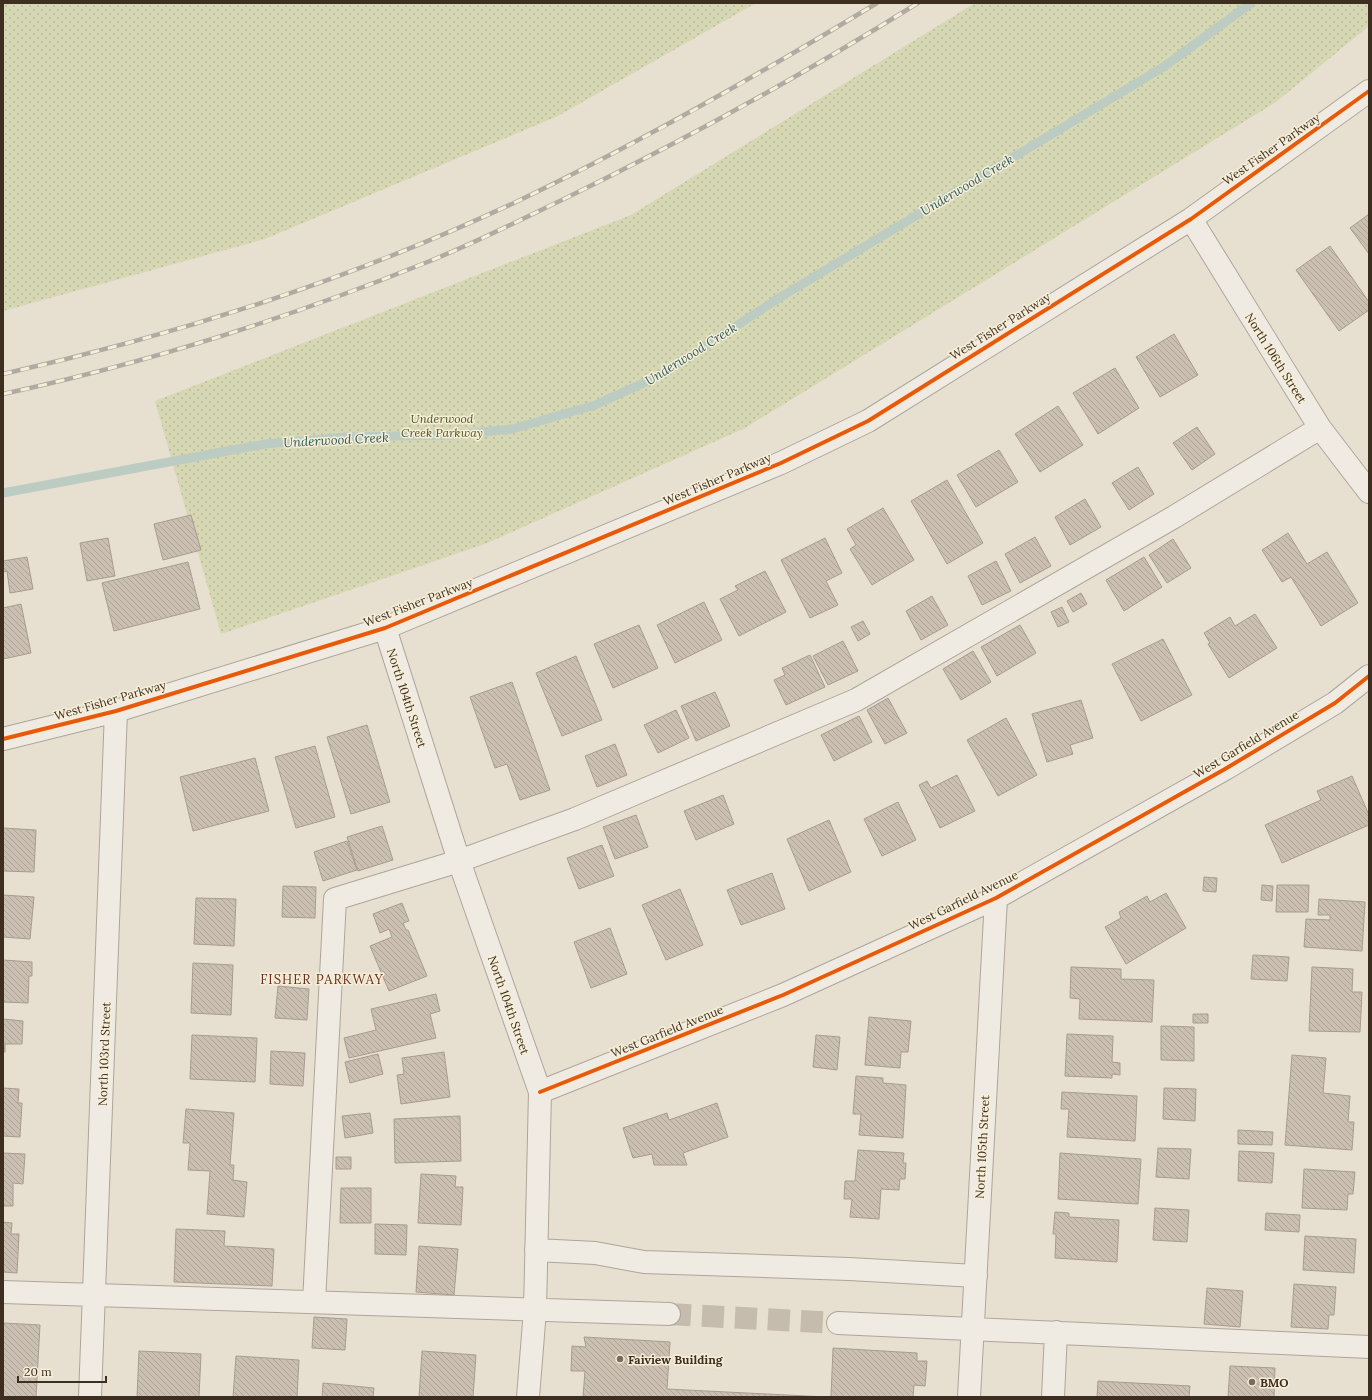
<svg xmlns="http://www.w3.org/2000/svg" width="1372" height="1400" viewBox="0 0 1372 1400" font-family="Lora,serif">
<style>
.grass{fill:url(#grass-dots)}
.lines{fill:none;stroke-linecap:round;stroke-linejoin:round}
.stream{stroke:#bcccc2;stroke-width:9}
.building{fill:url(#building-back-hatch);stroke:#a89c90}
.minor-tunnel{stroke:#c5bcae;stroke-width:22;stroke-dasharray:22 11;stroke-linecap:butt}
.minor-casing{stroke:#ada599;stroke-width:24}
.minor{stroke:#efebe3;stroke-width:22}
.rail-casing{stroke:#afaaa2;stroke-width:4.5}
.rail{stroke:#f7eed8;stroke-width:3;stroke-dasharray:9;stroke-linecap:butt}
.cycleway-casing{stroke:#f7eed8;stroke-width:6}
.cycleway{stroke:#e8590c;stroke-width:4}
.poi-dot{fill:#786c5e;stroke:#f7eed8;stroke-width:1.5}
.labels{text-anchor:middle;dominant-baseline:central;stroke-width:3;stroke-linejoin:round;paint-order:stroke}
.street-label{font-size:12px;fill:#3d2e20;stroke:#f7eed8}
.park-label{font-size:12px;font-style:italic;fill:#4d5a26;stroke:#f7eed8}
.poi-label{font-size:12px;font-weight:bold;fill:#3d2e20;stroke:#f7eed8;text-anchor:start}
.water-label{font-size:13px;font-style:italic;fill:#2f5d5a;stroke:#f7eed8}
.neighbourhood-label{font-size:13px;letter-spacing:1px;fill:#6b2e1e;stroke:#f7eed8}
</style>
<defs>
<pattern id="grass-dots" width="8" height="8" patternUnits="userSpaceOnUse"><rect width="8" height="8" fill="#d6d7b3"/><path d="M2 2h.1M6 6h.1" fill="none" stroke="#b9b99a" stroke-width="1.8" stroke-linecap="round"/></pattern>
<pattern id="building-back-hatch" width="6" height="6" patternUnits="userSpaceOnUse"><rect width="6" height="6" fill="#cbbfb2"/><path d="M-1 5l2 2M0 0l6 6M5-1l2 2" fill="none" stroke="#afa499"/></pattern>
</defs>
<rect width="100%" height="100%" fill="#e7e0d1"/>
<path class="grass" d="M 3,3 L 756,3 L 558,116 L 265,239 L 3,311 Z
M 975,3 L 1369,3 L 1369,26 L 1276,102 L 745,428 L 485,544 L 221,634 L 155,401 L 631,215 Z"/>
<g class="lines">
<path class="stream" d="M 3,493 L 265,444 L 347,437 L 451,435 L 512,429 L 595,405 L 659,376 L 779,298 L 1165,66 L 1251,3"/>
</g>
<path class="building" d="M 1369,214 L 1369,254 L 1350,228 Z
M 1330,246 L 1369,302 L 1369,310 L 1339,331 L 1296,270 Z
M 1174,334 L 1198,375 L 1160,397 L 1136,357 Z
M 1115,368 L 1139,408 L 1098,434 L 1073,393 Z
M 1058,406 L 1083,445 L 1040,472 L 1015,434 Z
M 1197,427 L 1215,454 L 1192,470 L 1173,443 Z
M 999,450 L 1018,482 L 976,507 L 957,475 Z
M 1138,467 L 1154,494 L 1129,510 L 1112,483 Z
M 947,480 L 983,543 L 947,564 L 911,501 Z
M 1085,499 L 1101,527 L 1070,545 L 1055,517 Z
M 883,508 L 914,560 L 872,585 L 850,549 L 856,545 L 847,529 Z
M 191,515 L 201,550 L 163,560 L 154,524 Z
M 1288,533 L 1307,564 L 1327,552 L 1358,603 L 1321,626 L 1291,577 L 1282,582 L 1262,550 Z
M 1035,537 L 1051,566 L 1020,583 L 1005,554 Z
M 108,538 L 115,576 L 87,581 L 80,543 Z
M 825,538 L 842,573 L 826,581 L 838,605 L 810,618 L 781,560 Z
M 1173,539 L 1191,568 L 1167,583 L 1149,555 Z
M 27,557 L 33,589 L 10,593 L 7,571 L 3,572 L 3,561 Z
M 1144,557 L 1162,587 L 1124,611 L 1106,580 Z
M 996,561 L 1011,591 L 982,605 L 968,576 Z
M 188,562 L 200,609 L 114,631 L 102,583 Z
M 765,571 L 786,612 L 739,636 L 720,599 L 738,590 L 735,586 Z
M 1081,593 L 1087,604 L 1073,612 L 1067,601 Z
M 932,596 L 948,625 L 921,640 L 906,611 Z
M 704,602 L 722,640 L 675,663 L 657,625 Z
M 21,604 L 31,653 L 3,659 L 3,608 Z
M 1062,607 L 1069,622 L 1058,627 L 1051,612 Z
M 1255,614 L 1277,648 L 1229,678 L 1208,644 L 1210,643 L 1204,633 L 1230,617 L 1235,626 Z
M 863,621 L 870,634 L 858,641 L 851,627 Z
M 639,625 L 658,668 L 613,688 L 594,644 Z
M 1020,625 L 1036,653 L 997,676 L 981,647 Z
M 1163,639 L 1192,695 L 1141,721 L 1112,664 Z
M 843,641 L 858,671 L 828,685 L 813,656 Z
M 973,651 L 991,682 L 961,700 L 943,669 Z
M 810,655 L 825,687 L 786,705 L 774,680 L 785,675 L 782,668 Z
M 576,656 L 602,720 L 562,736 L 536,673 Z
M 512,682 L 550,790 L 520,800 L 507,764 L 495,768 L 470,697 Z
M 715,692 L 730,726 L 696,741 L 681,706 Z
M 888,698 L 907,733 L 885,744 L 867,710 Z
M 1081,700 L 1093,738 L 1070,745 L 1073,754 L 1047,762 L 1032,714 Z
M 676,710 L 689,738 L 658,753 L 644,725 Z
M 859,716 L 872,742 L 834,761 L 821,735 Z
M 1006,718 L 1037,775 L 998,796 L 967,740 Z
M 367,725 L 390,802 L 351,814 L 327,737 Z
M 615,744 L 627,775 L 597,787 L 585,756 Z
M 315,746 L 335,817 L 296,828 L 275,757 Z
M 255,758 L 269,811 L 193,831 L 180,777 Z
M 957,775 L 975,811 L 940,828 L 919,785 L 927,781 L 931,788 Z
M 1352,776 L 1369,815 L 1369,825 L 1282,863 L 1265,825 L 1321,800 L 1317,791 Z
M 723,795 L 734,824 L 696,840 L 684,811 Z
M 898,802 L 916,840 L 882,856 L 864,819 Z
M 636,815 L 648,847 L 615,859 L 603,827 Z
M 829,820 L 851,872 L 809,891 L 787,839 Z
M 382,826 L 393,860 L 358,871 L 347,837 Z
M 3,828 L 36,830 L 34,872 L 3,871 Z
M 347,841 L 357,870 L 323,881 L 314,852 Z
M 602,845 L 614,876 L 579,889 L 567,858 Z
M 772,873 L 785,909 L 741,925 L 727,890 Z
M 1204,877 L 1217,878 L 1216,892 L 1203,891 Z
M 1262,885 L 1273,886 L 1272,901 L 1261,900 Z
M 1277,885 L 1309,885 L 1308,912 L 1276,912 Z
M 283,886 L 316,887 L 315,918 L 282,917 Z
M 680,889 L 703,945 L 666,960 L 642,905 Z
M 1166,893 L 1186,928 L 1126,964 L 1105,927 L 1121,918 L 1119,912 L 1147,896 L 1150,902 Z
M 3,895 L 34,897 L 30,939 L 3,937 Z
M 196,898 L 236,899 L 234,946 L 194,944 Z
M 1319,899 L 1365,902 L 1362,951 L 1304,947 L 1306,919 L 1330,920 L 1330,915 L 1318,915 Z
M 402,903 L 409,921 L 403,923 L 406,930 L 408,930 L 427,976 L 389,991 L 370,946 L 392,937 L 389,929 L 380,933 L 373,914 Z
M 610,928 L 627,974 L 591,988 L 574,942 Z
M 1253,955 L 1289,957 L 1287,981 L 1251,979 Z
M 3,960 L 32,962 L 32,976 L 29,976 L 28,1003 L 3,1002 Z
M 193,963 L 233,965 L 231,1015 L 191,1013 Z
M 1071,967 L 1121,969 L 1121,979 L 1154,980 L 1152,1022 L 1079,1019 L 1080,999 L 1070,998 Z
M 1312,967 L 1353,969 L 1352,992 L 1362,992 L 1360,1032 L 1309,1031 Z
M 278,986 L 309,989 L 307,1020 L 275,1018 Z
M 436,994 L 440,1011 L 430,1014 L 436,1038 L 349,1058 L 344,1038 L 376,1030 L 371,1009 Z
M 1193,1014 L 1208,1014 L 1208,1023 L 1193,1023 Z
M 869,1017 L 911,1021 L 908,1052 L 901,1052 L 900,1068 L 865,1065 Z
M 3,1019 L 23,1021 L 22,1044 L 5,1044 L 5,1052 L 3,1052 Z
M 1161,1026 L 1194,1027 L 1194,1061 L 1161,1060 Z
M 1067,1034 L 1113,1036 L 1112,1062 L 1120,1063 L 1120,1075 L 1112,1074 L 1112,1078 L 1065,1076 Z
M 192,1035 L 257,1038 L 255,1082 L 190,1079 Z
M 816,1035 L 840,1037 L 837,1070 L 813,1067 Z
M 271,1051 L 305,1053 L 303,1086 L 270,1084 Z
M 444,1052 L 450,1097 L 401,1104 L 397,1075 L 404,1074 L 402,1058 Z
M 378,1054 L 383,1074 L 350,1083 L 345,1062 Z
M 1292,1055 L 1326,1058 L 1323,1093 L 1350,1096 L 1348,1122 L 1354,1122 L 1352,1150 L 1285,1145 Z
M 856,1076 L 883,1078 L 883,1083 L 906,1085 L 903,1138 L 859,1135 L 861,1114 L 853,1114 Z
M 3,1088 L 19,1089 L 18,1103 L 22,1103 L 20,1137 L 3,1136 Z
M 1164,1088 L 1196,1089 L 1195,1121 L 1163,1119 Z
M 1062,1092 L 1137,1096 L 1135,1141 L 1067,1137 L 1069,1109 L 1061,1109 Z
M 717,1103 L 728,1137 L 683,1153 L 687,1165 L 654,1165 L 652,1154 L 633,1158 L 623,1128 L 667,1113 L 669,1120 Z
M 186,1109 L 234,1113 L 230,1165 L 234,1165 L 233,1180 L 247,1182 L 244,1217 L 207,1214 L 210,1171 L 188,1170 L 190,1143 L 183,1143 Z
M 370,1113 L 373,1133 L 345,1138 L 342,1116 Z
M 460,1116 L 461,1161 L 395,1163 L 394,1119 Z
M 1238,1130 L 1273,1132 L 1272,1145 L 1238,1144 Z
M 1158,1148 L 1191,1149 L 1189,1179 L 1156,1177 Z
M 858,1150 L 904,1153 L 903,1163 L 906,1163 L 905,1179 L 900,1179 L 899,1190 L 881,1189 L 879,1219 L 850,1217 L 852,1199 L 844,1199 L 845,1181 L 855,1181 Z
M 1239,1151 L 1274,1153 L 1272,1183 L 1238,1181 Z
M 3,1153 L 25,1154 L 23,1184 L 13,1183 L 13,1206 L 3,1206 Z
M 1060,1153 L 1141,1159 L 1138,1204 L 1058,1199 Z
M 336,1157 L 351,1157 L 351,1169 L 336,1169 Z
M 1304,1169 L 1355,1172 L 1353,1194 L 1348,1194 L 1347,1210 L 1302,1208 Z
M 421,1174 L 456,1176 L 455,1187 L 463,1187 L 461,1225 L 418,1223 Z
M 341,1188 L 371,1188 L 371,1223 L 340,1223 Z
M 1155,1208 L 1189,1210 L 1187,1242 L 1153,1240 Z
M 1055,1212 L 1069,1213 L 1069,1217 L 1119,1220 L 1117,1262 L 1055,1258 L 1056,1234 L 1053,1234 Z
M 1266,1213 L 1300,1215 L 1299,1232 L 1265,1230 Z
M 3,1222 L 12,1223 L 11,1234 L 19,1234 L 17,1273 L 3,1272 Z
M 375,1224 L 407,1225 L 406,1255 L 375,1254 Z
M 176,1229 L 225,1231 L 224,1246 L 274,1249 L 272,1286 L 174,1282 Z
M 1305,1236 L 1356,1239 L 1354,1273 L 1303,1270 Z
M 419,1246 L 458,1249 L 454,1295 L 416,1292 Z
M 1294,1284 L 1336,1287 L 1334,1315 L 1329,1315 L 1328,1329 L 1291,1327 Z
M 1207,1288 L 1243,1291 L 1240,1327 L 1204,1324 Z
M 314,1317 L 347,1319 L 345,1350 L 312,1348 Z
M 3,1323 L 40,1325 L 36,1397 L 3,1397 Z
M 584,1337 L 670,1342 L 667,1389 L 826,1397 L 583,1397 L 585,1371 L 571,1371 L 572,1346 L 586,1347 Z
M 833,1348 L 917,1353 L 917,1361 L 927,1361 L 925,1386 L 914,1385 L 913,1397 L 831,1397 Z
M 139,1351 L 201,1354 L 199,1397 L 137,1397 Z
M 422,1351 L 476,1355 L 473,1397 L 419,1397 Z
M 236,1356 L 299,1360 L 297,1397 L 233,1397 Z
M 1230,1366 L 1275,1368 L 1274,1397 L 1228,1397 Z
M 1098,1381 L 1190,1386 L 1189,1397 L 1097,1397 Z
M 323,1383 L 374,1388 L 373,1397 L 322,1397 Z"/>
<g class="lines">
<path class="minor-tunnel" d="M 669,1314 L 838,1323"/>
<defs>
<path id="minor" d="M 1191,219 L 1320,428 L 1369,492
M 385,628 L 459,861 L 540,1092 L 535,1310 L 528,1397
M 3,739 L 116,711 L 385,628 L 781,463 L 868,421 L 1191,219 L 1369,91
M 540,1092 L 783,995 L 996,898 L 1225,769 L 1335,703 L 1369,676
M 536,1250 L 595,1253 L 644,1262 L 849,1269 L 976,1276
M 3,1292 L 669,1314
M 314,1302 L 335,899 L 459,861 L 575,819 L 856,700 L 1174,517 L 1320,428
M 838,1323 L 1369,1347
M 90,1397 L 116,711
M 969,1397 L 996,898
M 1053,1397 L 1056,1332"/>
</defs>
<use href="#minor" class="minor-casing"/>
<use href="#minor" class="minor"/>
<defs>
<path id="rail" d="M 3,374 C 177,335 354,278 516,202 C 640,143 760,74 877,3
M 3,394 C 147,363 288,318 425,263 C 473,244 520,220 566,198 C 687,139 804,74 918,3"/>
</defs>
<use href="#rail" class="rail-casing"/>
<use href="#rail" class="rail"/>
<defs>
<path id="cycleway" d="M 3,739 L 116,711 L 385,628 L 781,463 L 868,421 L 1191,219 L 1369,91
M 540,1092 L 783,995 L 996,898 L 1225,769 L 1335,703 L 1369,676"/>
</defs>
<use href="#cycleway" class="cycleway-casing"/>
<use href="#cycleway" class="cycleway"/>
</g>
<g class="poi-dot">
<circle cx="620" cy="1359" r="4"/>
<circle cx="1252" cy="1382" r="4"/>
</g>
<g class="labels">
<g class="street-label">
<text transform="translate(1271 149) rotate(-35)">West Fisher Parkway</text>
<text transform="translate(1000 326) rotate(-32)">West Fisher Parkway</text>
<text transform="translate(1276 358) rotate(58)">North 106th Street</text>
<text transform="translate(717 479) rotate(-23)">West Fisher Parkway</text>
<text transform="translate(418 602) rotate(-21)">West Fisher Parkway</text>
<text transform="translate(407 698) rotate(72)">North 104th Street</text>
<text transform="translate(110 700) rotate(-16)">West Fisher Parkway</text>
<text transform="translate(1246 744) rotate(-31)">West Garfield Avenue</text>
<text transform="translate(963 900) rotate(-26)">West Garfield Avenue</text>
<text transform="translate(509 1005) rotate(71)">North 104th Street</text>
<text transform="translate(667 1031) rotate(-22)">West Garfield Avenue</text>
<text transform="translate(104 1054) rotate(-88)">North 103rd Street</text>
<text transform="translate(982 1147) rotate(-87)">North 105th Street</text>
</g>
<g class="park-label">
<text x="442" y="418">Underwood<tspan x="442" dy="14">Creek Parkway</tspan></text>
</g>
<g class="poi-label">
<text x="628" y="1359">Faiview Building</text>
<text x="1260" y="1382">BMO</text>
</g>
<g class="water-label">
<text transform="translate(967 185) rotate(-31)">Underwood Creek</text>
<text transform="translate(691 354) rotate(-32)">Underwood Creek</text>
<text transform="translate(336 440) rotate(-3)">Underwood Creek</text>
</g>
<g class="neighbourhood-label">
<text x="322" y="979">FISHER PARKWAY</text>
</g>
</g>
<rect width="1372" height="1400" fill="none" stroke="#3d2e20" stroke-width="8"/>
<path d="M18 1376v6h88v-6" fill="none" stroke="#3d2e20" stroke-width="2"/>
<text x="24" y="1376" font-size="12" fill="#3d2e20" stroke="#f7eed8" stroke-width="3" paint-order="stroke">20 m</text>
</svg>
